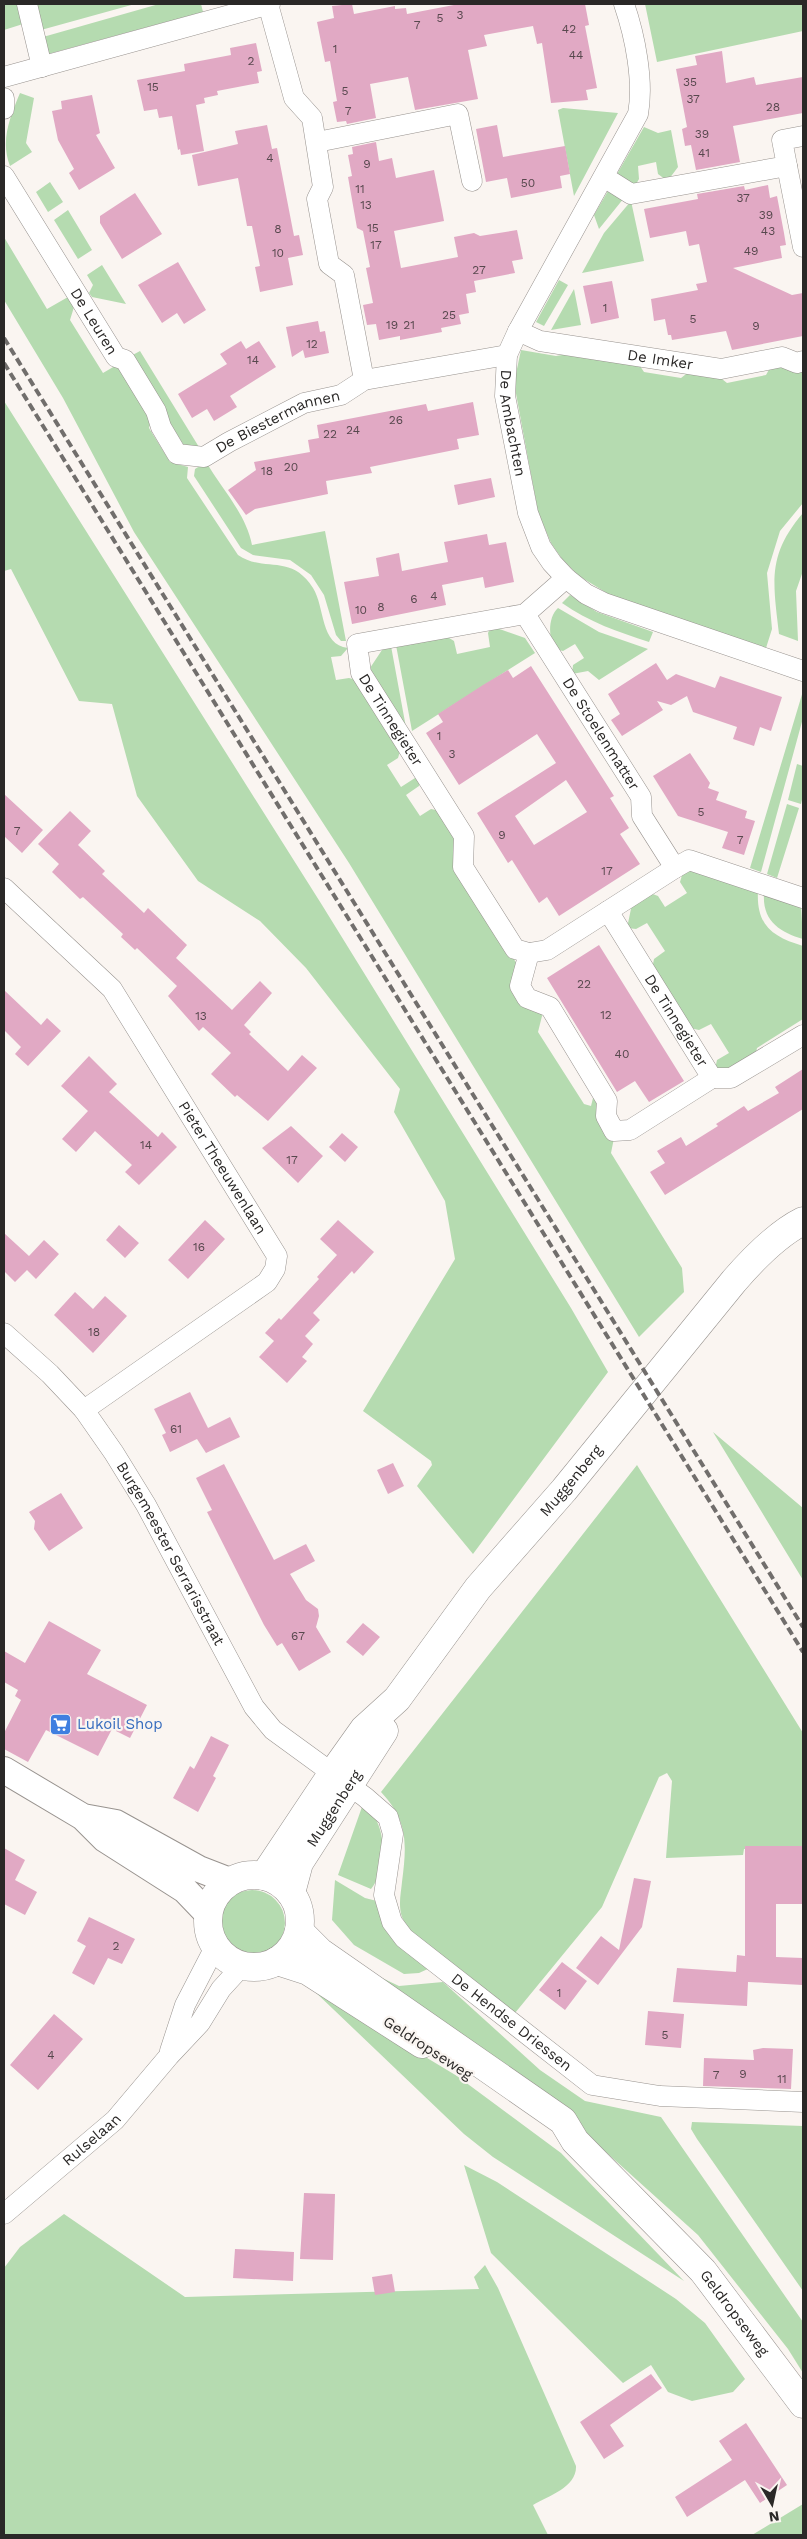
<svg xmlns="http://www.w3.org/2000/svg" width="807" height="2539" viewBox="0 0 807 2539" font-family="'Work Sans',sans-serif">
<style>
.green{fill:#b5dbb0}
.building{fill:#e1a9c4;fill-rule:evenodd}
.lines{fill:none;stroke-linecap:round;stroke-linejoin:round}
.minor-casing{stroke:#98938f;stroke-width:21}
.tertiary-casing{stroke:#98938f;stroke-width:28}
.secondary-casing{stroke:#98938f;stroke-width:29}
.minor{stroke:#fff;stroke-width:20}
.tertiary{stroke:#fff;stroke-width:26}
.secondary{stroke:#fff;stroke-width:28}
.rail{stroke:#716e6c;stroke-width:4;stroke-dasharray:8 4;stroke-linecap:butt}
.labels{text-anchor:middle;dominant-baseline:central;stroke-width:4.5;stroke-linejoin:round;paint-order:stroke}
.number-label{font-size:12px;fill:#58484e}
.street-label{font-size:15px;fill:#2a2827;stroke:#faf5f1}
.shop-label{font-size:15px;fill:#366cbe;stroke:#faf5f1;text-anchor:start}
</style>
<rect width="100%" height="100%" fill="#faf5f1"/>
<path class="green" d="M 4,4 L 17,4 L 23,24 L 4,30 Z
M 34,4 L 135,4 L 41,30 Z
M 159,4 L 201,4 L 203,12 L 48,54 L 43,37 Z
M 645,4 L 803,4 L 803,31 L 657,62 Z
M 20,93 L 34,98 L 26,143 L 32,152 L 10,166 C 0,141 10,117 20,93 Z
M 563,108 L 618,113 L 574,196 L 558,110 Z
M 644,127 L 658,133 L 671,130 L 678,167 L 669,179 L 666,180 L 658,174 L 656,162 L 638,166 L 639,179 L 635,186 L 617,174 Z
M 50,182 L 63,202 L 48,212 L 36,192 Z
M 608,191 L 624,198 L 599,229 L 594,215 Z
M 631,201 L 644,261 L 582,273 L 604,233 Z
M 68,210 L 92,250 L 78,259 L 54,220 Z
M 4,237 L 47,309 L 68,297 L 74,307 L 70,320 L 103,373 L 120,363 L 152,414 L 149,428 L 170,462 L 188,467 L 187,478 L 238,555 C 264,573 291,553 313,588 C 325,607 320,645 348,648 L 341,656 L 331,657 L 336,680 L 349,678 L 357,680 L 401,748 L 398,758 L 387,765 L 401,787 L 415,778 L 421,780 L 419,786 L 406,795 L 420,816 L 431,809 L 441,811 L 458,839 L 453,864 L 517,964 L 543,1012 L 538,1032 L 584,1104 L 591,1106 L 594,1094 L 614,1138 L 611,1153 L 682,1268 L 684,1292 L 639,1337 L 349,863 L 134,532 L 63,398 L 4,300 Z
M 102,265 L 126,304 L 92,297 L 89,293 L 93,285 L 87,275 Z
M 559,280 L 568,285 L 544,326 L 536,322 Z
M 574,289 L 581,325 L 551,330 Z
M 521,350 L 556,356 L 573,353 L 638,363 L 644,372 L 681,378 L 690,371 L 717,375 L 727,383 L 766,375 L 771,366 L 803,368 L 803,503 L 780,531 L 767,573 L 772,629 L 766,648 L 610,595 L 579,576 L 562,559 L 551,543 L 538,512 L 514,383 Z
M 140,351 L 202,452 L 185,447 L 129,357 Z
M 4,401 L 322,905 L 571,1308 L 608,1372 L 473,1554 L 417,1486 L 432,1465 L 431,1461 L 363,1411 L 455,1259 L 445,1201 L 394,1112 L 400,1089 L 306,968 L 260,921 L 198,881 L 137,796 L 112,704 L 79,701 L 11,569 L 4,571 Z
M 206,462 C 222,489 246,514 252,545 L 325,531 L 346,641 L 341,641 L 336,635 L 324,595 L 311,575 L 290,560 L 253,555 L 241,548 L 194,476 L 195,469 Z
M 803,513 L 803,571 L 796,591 L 798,641 L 779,634 C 773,582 767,555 803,513 Z
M 570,595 L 597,612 L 653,632 L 649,642 C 618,632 589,622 562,603 Z
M 558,608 L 599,632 L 648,649 L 599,680 L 588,671 L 572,674 L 573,665 L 584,658 L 575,644 L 563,651 L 555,649 C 548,638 548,617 558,608 Z
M 491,626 L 525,638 L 535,653 L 412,731 L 396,645 L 446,636 L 454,641 L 457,654 L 490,647 L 488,633 Z
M 391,646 L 407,733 L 368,671 L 384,647 Z
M 803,691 L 803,718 L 761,872 L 750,868 Z
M 797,764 L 803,766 L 803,795 L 801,804 L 788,800 Z
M 787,804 L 799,808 L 777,878 L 767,874 Z
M 689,868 L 758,891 C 756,926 773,937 803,946 L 803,1019 L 757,1048 L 755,1057 L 730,1073 L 715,1069 L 717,1060 L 729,1053 L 711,1024 L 699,1030 L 690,1028 L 652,969 L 654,959 L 665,951 L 647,923 L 636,929 L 627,928 L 632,904 L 650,893 L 658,896 L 665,907 L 687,893 L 680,882 L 683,872 Z
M 764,893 L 801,905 L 803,939 C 780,932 762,921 764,893 Z
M 713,1432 L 803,1508 L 803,1580 Z
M 637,1465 L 803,1733 L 803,1846 L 744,1849 L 743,1855 L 666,1858 L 672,1781 L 667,1773 L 659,1777 L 602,1907 L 515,2013 L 411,1934 C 408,1928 404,1922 402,1917 C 398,1905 401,1893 402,1882 C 407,1843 408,1821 381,1792 Z
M 363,1804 C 387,1820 389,1868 371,1889 L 338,1875 Z
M 335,1880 L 365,1898 L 377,1901 L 430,1968 L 419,1973 L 404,1974 L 354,1945 L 332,1920 Z
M219 1923a33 33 0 1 1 66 0a33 33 0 1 1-66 0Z
M 359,1967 L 399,1986 L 443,1982 L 540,2070 L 585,2101 L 661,2117 L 803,2322 L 803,2373 L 788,2349 L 698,2235 L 527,2081 Z
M 311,1988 L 457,2076 L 561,2153 L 684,2281 L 493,2157 L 464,2134 Z
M 692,2122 L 803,2126 L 803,2291 L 697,2139 L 691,2129 Z
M 464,2165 L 497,2182 L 676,2299 L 705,2323 L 745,2379 L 733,2392 L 692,2401 L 668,2392 L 651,2365 L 623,2383 L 491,2253 Z
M 64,2214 L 185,2297 L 479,2289 L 474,2277 L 485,2265 L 498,2288 L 576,2466 C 577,2487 549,2496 533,2505 L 548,2535 L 4,2535 L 4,2268 L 20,2247 Z
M 803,2504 L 803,2535 L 752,2535 Z"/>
<path class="building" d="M 352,4 L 354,14 L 395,6 L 395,9 L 406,8 L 407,14 L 459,4 L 585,4 L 589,25 L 585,26 L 597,88 L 586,90 L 588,100 L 551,103 L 542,43 L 537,44 L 533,26 L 484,35 L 487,46 L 468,50 L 478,99 L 415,110 L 408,77 L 370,84 L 376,118 L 347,124 L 346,121 L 337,122 L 333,102 L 337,101 L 330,61 L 325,62 L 317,22 L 334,18 L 332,6 Z
M 256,43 L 262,71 L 257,72 L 259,83 L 217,91 L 218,95 L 204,98 L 205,103 L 196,105 L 204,151 L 181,155 L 180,149 L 178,150 L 172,116 L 159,118 L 157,109 L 144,111 L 137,80 L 185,71 L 184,64 L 231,55 L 230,48 Z
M 722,51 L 726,83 L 754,77 L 756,85 L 803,77 L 803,113 L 733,126 L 740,162 L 696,170 L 691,145 L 685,146 L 682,129 L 687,127 L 676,69 L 697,65 L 695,56 Z
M 92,95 L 100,133 L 96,135 L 115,168 L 79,190 L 69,173 L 74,169 L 58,140 L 52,111 L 62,109 L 61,101 Z
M 267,125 L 272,149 L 277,148 L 294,236 L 299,235 L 303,255 L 288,258 L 293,285 L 260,292 L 255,267 L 260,266 L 252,226 L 247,226 L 238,178 L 198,186 L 192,155 L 238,144 L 235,131 Z
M 497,125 L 503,157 L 565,146 L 570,174 L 560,176 L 562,188 L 511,198 L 507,178 L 486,182 L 476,129 Z
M 376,142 L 379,161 L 392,158 L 396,178 L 434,170 L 442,210 L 444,221 L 394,231 L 401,268 L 458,257 L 454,237 L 474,233 L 480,236 L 517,230 L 523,259 L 512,261 L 515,273 L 474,281 L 476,292 L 466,294 L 469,313 L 459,315 L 461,324 L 441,328 L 442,332 L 400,340 L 400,336 L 379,340 L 376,324 L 367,325 L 363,305 L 373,303 L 366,268 L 370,267 L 363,231 L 357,228 L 348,177 L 352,176 L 348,155 L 353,154 L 352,147 Z
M 768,185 L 770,198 L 777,196 L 784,233 L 786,245 L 780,246 L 782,258 L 733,268 L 792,295 L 803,293 L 803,336 L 732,350 L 726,331 L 672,340 L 671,335 L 668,335 L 665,319 L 654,321 L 651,299 L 698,290 L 696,284 L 707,282 L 699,244 L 689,246 L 686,231 L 650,238 L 644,209 L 698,199 L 697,194 L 744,186 L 745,190 Z
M 135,193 L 162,234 L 122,259 L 100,223 L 100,216 Z
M 178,262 L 206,310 L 184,324 L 177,313 L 162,323 L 138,285 Z
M 612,281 L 619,318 L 591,324 L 583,286 Z
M 318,321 L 320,332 L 325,331 L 329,353 L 305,358 L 303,350 L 292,357 L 286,327 Z
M 241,341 L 246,349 L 259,341 L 276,367 L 230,396 L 237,407 L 214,421 L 207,409 L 192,418 L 178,394 L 227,364 L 220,354 Z
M 473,402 L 479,435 L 457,439 L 459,449 L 370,467 L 372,473 L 326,481 L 328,494 L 255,509 L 246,515 L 228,490 L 256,470 L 254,462 L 310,452 L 308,440 L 319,438 L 317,425 L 426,404 L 428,411 Z
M 491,478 L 495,497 L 458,505 L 454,485 Z
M 487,534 L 489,545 L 506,542 L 514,582 L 485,588 L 483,577 L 442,585 L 446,605 L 352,624 L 344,582 L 379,576 L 376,558 L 399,553 L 402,571 L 437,564 L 448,562 L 444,542 Z
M 656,663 L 667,680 L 676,674 L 715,688 L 720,676 L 782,697 L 771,731 L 760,727 L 754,746 L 733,739 L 737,727 L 693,712 L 687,696 L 671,705 L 657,701 L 663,710 L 622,736 L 611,720 L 620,714 L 608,694 Z
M 531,666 L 614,796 L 610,798 L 629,828 L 620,834 L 640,864 L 559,916 L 547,897 L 539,903 L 512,860 L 508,863 L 477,813 L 556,763 L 537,734 L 459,785 L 426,733 L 443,722 L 438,714 L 483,685 L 508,670 L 513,678 ZM 566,780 L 587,812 L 534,845 L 515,816 Z
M 690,753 L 710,783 L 708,788 L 719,792 L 716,800 L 747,811 L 745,818 L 755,821 L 744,855 L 722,848 L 728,832 L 678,816 L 653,776 Z
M 4,794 L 43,830 L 22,853 L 4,836 Z
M 70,811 L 91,831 L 78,845 L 105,871 L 102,874 L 144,913 L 148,908 L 187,945 L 176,958 L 232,1010 L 260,981 L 272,993 L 244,1025 L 251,1032 L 249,1034 L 288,1071 L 302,1055 L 317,1068 L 268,1121 L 237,1095 L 235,1097 L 211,1074 L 231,1053 L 203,1027 L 199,1031 L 168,996 L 177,986 L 137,948 L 135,950 L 121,937 L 123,934 L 83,897 L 80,899 L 52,872 L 59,864 L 38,844 Z
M 599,945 L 684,1081 L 649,1102 L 635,1081 L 617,1092 L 547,978 Z
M 4,990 L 41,1025 L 47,1018 L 61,1031 L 28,1066 L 15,1054 L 21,1047 L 4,1030 Z
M 89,1056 L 117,1084 L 109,1092 L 158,1137 L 162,1132 L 177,1147 L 139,1185 L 125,1172 L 132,1165 L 95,1131 L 76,1152 L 62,1139 L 88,1111 L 61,1086 Z
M 803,1069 L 803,1109 L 665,1195 L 650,1172 L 665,1163 L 657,1151 L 681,1137 L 686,1146 L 718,1126 L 716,1124 L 744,1106 L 748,1111 L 779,1093 L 775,1087 Z
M 291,1126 L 323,1156 L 298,1183 L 262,1148 Z
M 342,1133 L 358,1147 L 345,1162 L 329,1147 Z
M 205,1220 L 225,1239 L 188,1279 L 168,1260 Z
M 338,1220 L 374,1252 L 354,1274 L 352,1271 L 313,1313 L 320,1320 L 305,1336 L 313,1344 L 302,1357 L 307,1361 L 287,1383 L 259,1357 L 274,1341 L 265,1333 L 279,1318 L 281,1320 L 319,1279 L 317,1277 L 337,1255 L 320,1239 Z
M 119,1225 L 139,1243 L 125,1258 L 106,1240 Z
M 4,1233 L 29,1256 L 44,1240 L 59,1254 L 36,1279 L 27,1270 L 15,1282 L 4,1271 Z
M 75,1292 L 93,1309 L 105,1296 L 127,1316 L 93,1353 L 54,1315 Z
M 190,1392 L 208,1428 L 230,1417 L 240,1437 L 206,1453 L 197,1439 L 170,1452 L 162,1435 L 166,1433 L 154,1409 Z
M 393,1463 L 404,1486 L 388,1494 L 377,1470 Z
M 224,1464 L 274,1560 L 306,1544 L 315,1561 L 290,1574 L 306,1600 L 318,1609 L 319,1616 L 316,1627 L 331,1652 L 299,1671 L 282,1643 L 277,1646 L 264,1625 L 207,1512 L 212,1510 L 196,1478 Z
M 61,1493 L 83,1528 L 49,1551 L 34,1529 L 35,1521 L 29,1512 Z
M 49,1621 L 101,1650 L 87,1674 L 147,1705 L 130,1738 L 112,1729 L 98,1756 L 46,1730 L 28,1762 L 4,1749 L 4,1733 L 21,1700 L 15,1696 L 18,1690 L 4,1682 L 4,1651 L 25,1663 Z
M 363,1623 L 380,1637 L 363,1656 L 346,1642 Z
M 211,1736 L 229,1745 L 213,1776 L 216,1778 L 198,1812 L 173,1798 L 190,1766 L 194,1769 Z
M 745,1846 L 803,1846 L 803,1904 L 776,1904 L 776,1957 L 803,1958 L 803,1985 L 748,1982 L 747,2006 L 673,2002 L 677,1968 L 736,1972 L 737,1955 L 745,1956 Z
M 4,1848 L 25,1860 L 15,1880 L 37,1892 L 25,1915 L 4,1904 Z
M 634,1878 L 651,1881 L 642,1927 L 598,1985 L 576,1968 L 601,1936 L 619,1950 Z
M 89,1917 L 135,1939 L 122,1964 L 108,1958 L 94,1985 L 72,1973 L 86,1946 L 77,1941 Z
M 562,1962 L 587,1981 L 565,2010 L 539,1990 Z
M 648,2011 L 684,2014 L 681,2048 L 645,2045 Z
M 54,2014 L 83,2039 L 38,2090 L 10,2065 Z
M 763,2048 L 793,2049 L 791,2089 L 703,2086 L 704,2058 L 754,2060 L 753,2050 Z
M 304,2193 L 335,2194 L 333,2260 L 300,2259 Z
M 235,2249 L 294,2252 L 293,2281 L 233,2278 Z
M 392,2274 L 395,2292 L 375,2295 L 372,2277 Z
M 651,2374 L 662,2388 L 610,2425 L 624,2446 L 604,2459 L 580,2422 Z
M 746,2423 L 787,2485 L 760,2503 L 745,2480 L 687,2517 L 675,2497 L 732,2460 L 719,2441 Z"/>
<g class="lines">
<defs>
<g id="minor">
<path d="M 27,4 L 42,67"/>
<path d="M 268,4 L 294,98 L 312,118 L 323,187 L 317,199 L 329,264 L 344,275 L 364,380"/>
<path id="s1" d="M 624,4 C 635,36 644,81 638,114 L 518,331 L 507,355 L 505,396 L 528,513 L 541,547 L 552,563 L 566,578 L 586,594 L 604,603 L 803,671"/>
<path d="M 4,77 L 270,4"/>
<path d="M 4,98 L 4,109"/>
<path d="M 317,142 L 458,114 L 472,181"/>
<path d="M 787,166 L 803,247"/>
<path id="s2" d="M 4,176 L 116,357 L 125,360 L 156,411 L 161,427 L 177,454 L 204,457 L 229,442 L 304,403 L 341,395 L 364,380 L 507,355"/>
<path d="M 604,177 L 631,194 L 787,166 L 782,140 L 803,136"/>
<path id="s3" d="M 518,331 L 540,341 L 721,369 L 782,357 L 797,363 L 803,361"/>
<path id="s4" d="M 566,578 L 525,614 L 357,644 L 361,673 L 464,836 L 463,867 L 515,949 L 529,953 L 547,950 L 675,868"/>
<path id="s5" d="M 525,614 L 641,797 L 642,816 L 675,868 L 689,860 L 803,898"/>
<path id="s6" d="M 4,888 L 112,989 L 277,1256 L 275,1269 L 267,1282 L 84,1410"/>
<path id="s7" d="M 608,911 L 712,1078 L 731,1078 L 803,1035"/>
<path d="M 529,953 L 520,986 L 527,998 L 550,1007 L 607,1101 L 606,1116 L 614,1131 L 630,1130 L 712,1078"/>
<path id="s8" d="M 4,1333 L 50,1374 L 84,1410 L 114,1453 L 146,1505 L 254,1707 L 273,1730 L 365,1797 L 388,1817 L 393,1834 L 384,1895 L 392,1922 L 404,1938 L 592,2085 L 660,2096 L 803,2102"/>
<path d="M 170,2051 L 185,2005 L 215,1947"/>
<path id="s9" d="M 4,2214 L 115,2120 L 169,2056 L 200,2023 L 221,1989 L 242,1966"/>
</g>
<path id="tertiary" d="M 4,1770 L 83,1817 L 105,1839 L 185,1890 L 208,1914
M 83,1817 L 116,1823 L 199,1869 L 230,1881"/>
<g id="secondary">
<circle cx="254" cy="1921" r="46"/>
<path id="s10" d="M 264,1876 L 332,1774 L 364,1729 L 397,1699 L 478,1588 L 564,1490 L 734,1281 C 753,1259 777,1234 803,1221"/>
<path id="s11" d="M 291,1893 L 299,1863 L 384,1731"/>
<path id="s12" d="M 299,1931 L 320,1952 L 563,2121 L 575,2141 L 703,2271 L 803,2404"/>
<path d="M 277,1961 L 308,1971 L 422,2044"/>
</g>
</defs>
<use href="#minor" class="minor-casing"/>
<use href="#tertiary" class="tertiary-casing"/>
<use href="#secondary" class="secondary-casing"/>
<use href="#minor" class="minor"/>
<use href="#tertiary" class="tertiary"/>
<use href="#secondary" class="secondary"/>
<path class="rail" d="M 4,338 L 803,1627
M 4,363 L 803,1652"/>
</g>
<defs>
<symbol id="supermarket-square" viewBox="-11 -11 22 22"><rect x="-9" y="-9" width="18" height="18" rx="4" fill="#3f7fe0" stroke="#faf5f1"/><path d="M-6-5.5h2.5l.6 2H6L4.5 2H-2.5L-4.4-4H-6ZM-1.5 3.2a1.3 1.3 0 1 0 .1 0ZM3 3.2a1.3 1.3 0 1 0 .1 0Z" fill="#fff"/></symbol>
</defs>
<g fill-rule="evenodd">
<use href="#supermarket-square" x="48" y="1712" width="25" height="25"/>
</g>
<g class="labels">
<g class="number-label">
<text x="460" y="15">3</text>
<text x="440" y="18">5</text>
<text x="417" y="25">7</text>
<text x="569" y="29">42</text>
<text x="335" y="49">1</text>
<text x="576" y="55">44</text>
<text x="251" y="61">2</text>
<text x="690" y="82">35</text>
<text x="153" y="87">15</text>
<text x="345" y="91">5</text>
<text x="693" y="99">37</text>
<text x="773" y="107">28</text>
<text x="348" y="111">7</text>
<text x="702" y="134">39</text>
<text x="704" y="153">41</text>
<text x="270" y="158">4</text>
<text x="367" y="164">9</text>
<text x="528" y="183">50</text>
<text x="360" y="189">11</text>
<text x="743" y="198">37</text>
<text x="366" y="205">13</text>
<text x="766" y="215">39</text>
<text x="373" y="228">15</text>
<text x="278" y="229">8</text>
<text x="768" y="231">43</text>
<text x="376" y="245">17</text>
<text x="751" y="251">49</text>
<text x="278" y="253">10</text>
<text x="479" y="270">27</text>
<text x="605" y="308">1</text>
<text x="449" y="315">25</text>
<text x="693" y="319">5</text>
<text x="392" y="325">19</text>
<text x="409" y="325">21</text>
<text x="756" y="326">9</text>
<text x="312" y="344">12</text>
<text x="253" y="360">14</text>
<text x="396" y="420">26</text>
<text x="353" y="430">24</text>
<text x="330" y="434">22</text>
<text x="291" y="467">20</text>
<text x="267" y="471">18</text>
<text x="434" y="596">4</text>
<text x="414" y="599">6</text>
<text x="381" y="607">8</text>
<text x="361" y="610">10</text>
<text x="439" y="736">1</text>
<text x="452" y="754">3</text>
<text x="701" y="812">5</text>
<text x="17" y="831">7</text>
<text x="502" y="835">9</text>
<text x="740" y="840">7</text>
<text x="607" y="871">17</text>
<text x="584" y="984">22</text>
<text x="606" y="1015">12</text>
<text x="201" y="1016">13</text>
<text x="622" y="1054">40</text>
<text x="146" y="1145">14</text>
<text x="292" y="1160">17</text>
<text x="199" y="1247">16</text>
<text x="94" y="1332">18</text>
<text x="176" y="1429">61</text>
<text x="298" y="1636">67</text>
<text x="116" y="1946">2</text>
<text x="559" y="1993">1</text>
<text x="665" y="2035">5</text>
<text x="51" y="2055">4</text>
<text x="743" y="2074">9</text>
<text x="716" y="2075">7</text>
<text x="782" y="2079">11</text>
</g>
<g class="street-label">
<text stroke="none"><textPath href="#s2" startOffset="171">De Leuren</textPath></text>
<text stroke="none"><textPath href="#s3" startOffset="146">De Imker</textPath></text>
<text stroke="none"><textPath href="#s1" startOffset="455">De Ambachten</textPath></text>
<text stroke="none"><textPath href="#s2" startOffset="440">De Biestermannen</textPath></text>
<text stroke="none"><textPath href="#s4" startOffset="310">De Tinnegieter</textPath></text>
<text stroke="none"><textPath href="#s5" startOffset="142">De Stoelenmatter</textPath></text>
<text stroke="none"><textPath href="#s7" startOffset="129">De Tinnegieter</textPath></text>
<text stroke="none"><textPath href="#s6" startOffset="358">Pieter Theeuwenlaan</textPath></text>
<text stroke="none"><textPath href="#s10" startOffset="502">Muggenberg</textPath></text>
<text stroke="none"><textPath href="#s8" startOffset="279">Burgemeester Serrarisstraat</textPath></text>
<text stroke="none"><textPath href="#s11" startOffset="96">Muggenberg</textPath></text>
<text stroke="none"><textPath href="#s8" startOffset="892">De Hendse Driessen</textPath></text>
<text transform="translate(428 2048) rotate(33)">Geldropseweg</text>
<text stroke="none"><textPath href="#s9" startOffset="115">Rulselaan</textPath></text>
<text stroke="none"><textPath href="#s12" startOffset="584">Geldropseweg</textPath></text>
</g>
<g class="shop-label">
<text x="77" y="1724">Lukoil Shop</text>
</g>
</g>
<rect width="807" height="2539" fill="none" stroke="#2a2827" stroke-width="10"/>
<g transform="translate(772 2504) rotate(171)" stroke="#faf5f1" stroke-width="4" paint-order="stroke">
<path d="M0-4L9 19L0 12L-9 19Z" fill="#2a2827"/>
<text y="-8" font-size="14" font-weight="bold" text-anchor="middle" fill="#2a2827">N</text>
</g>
</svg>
